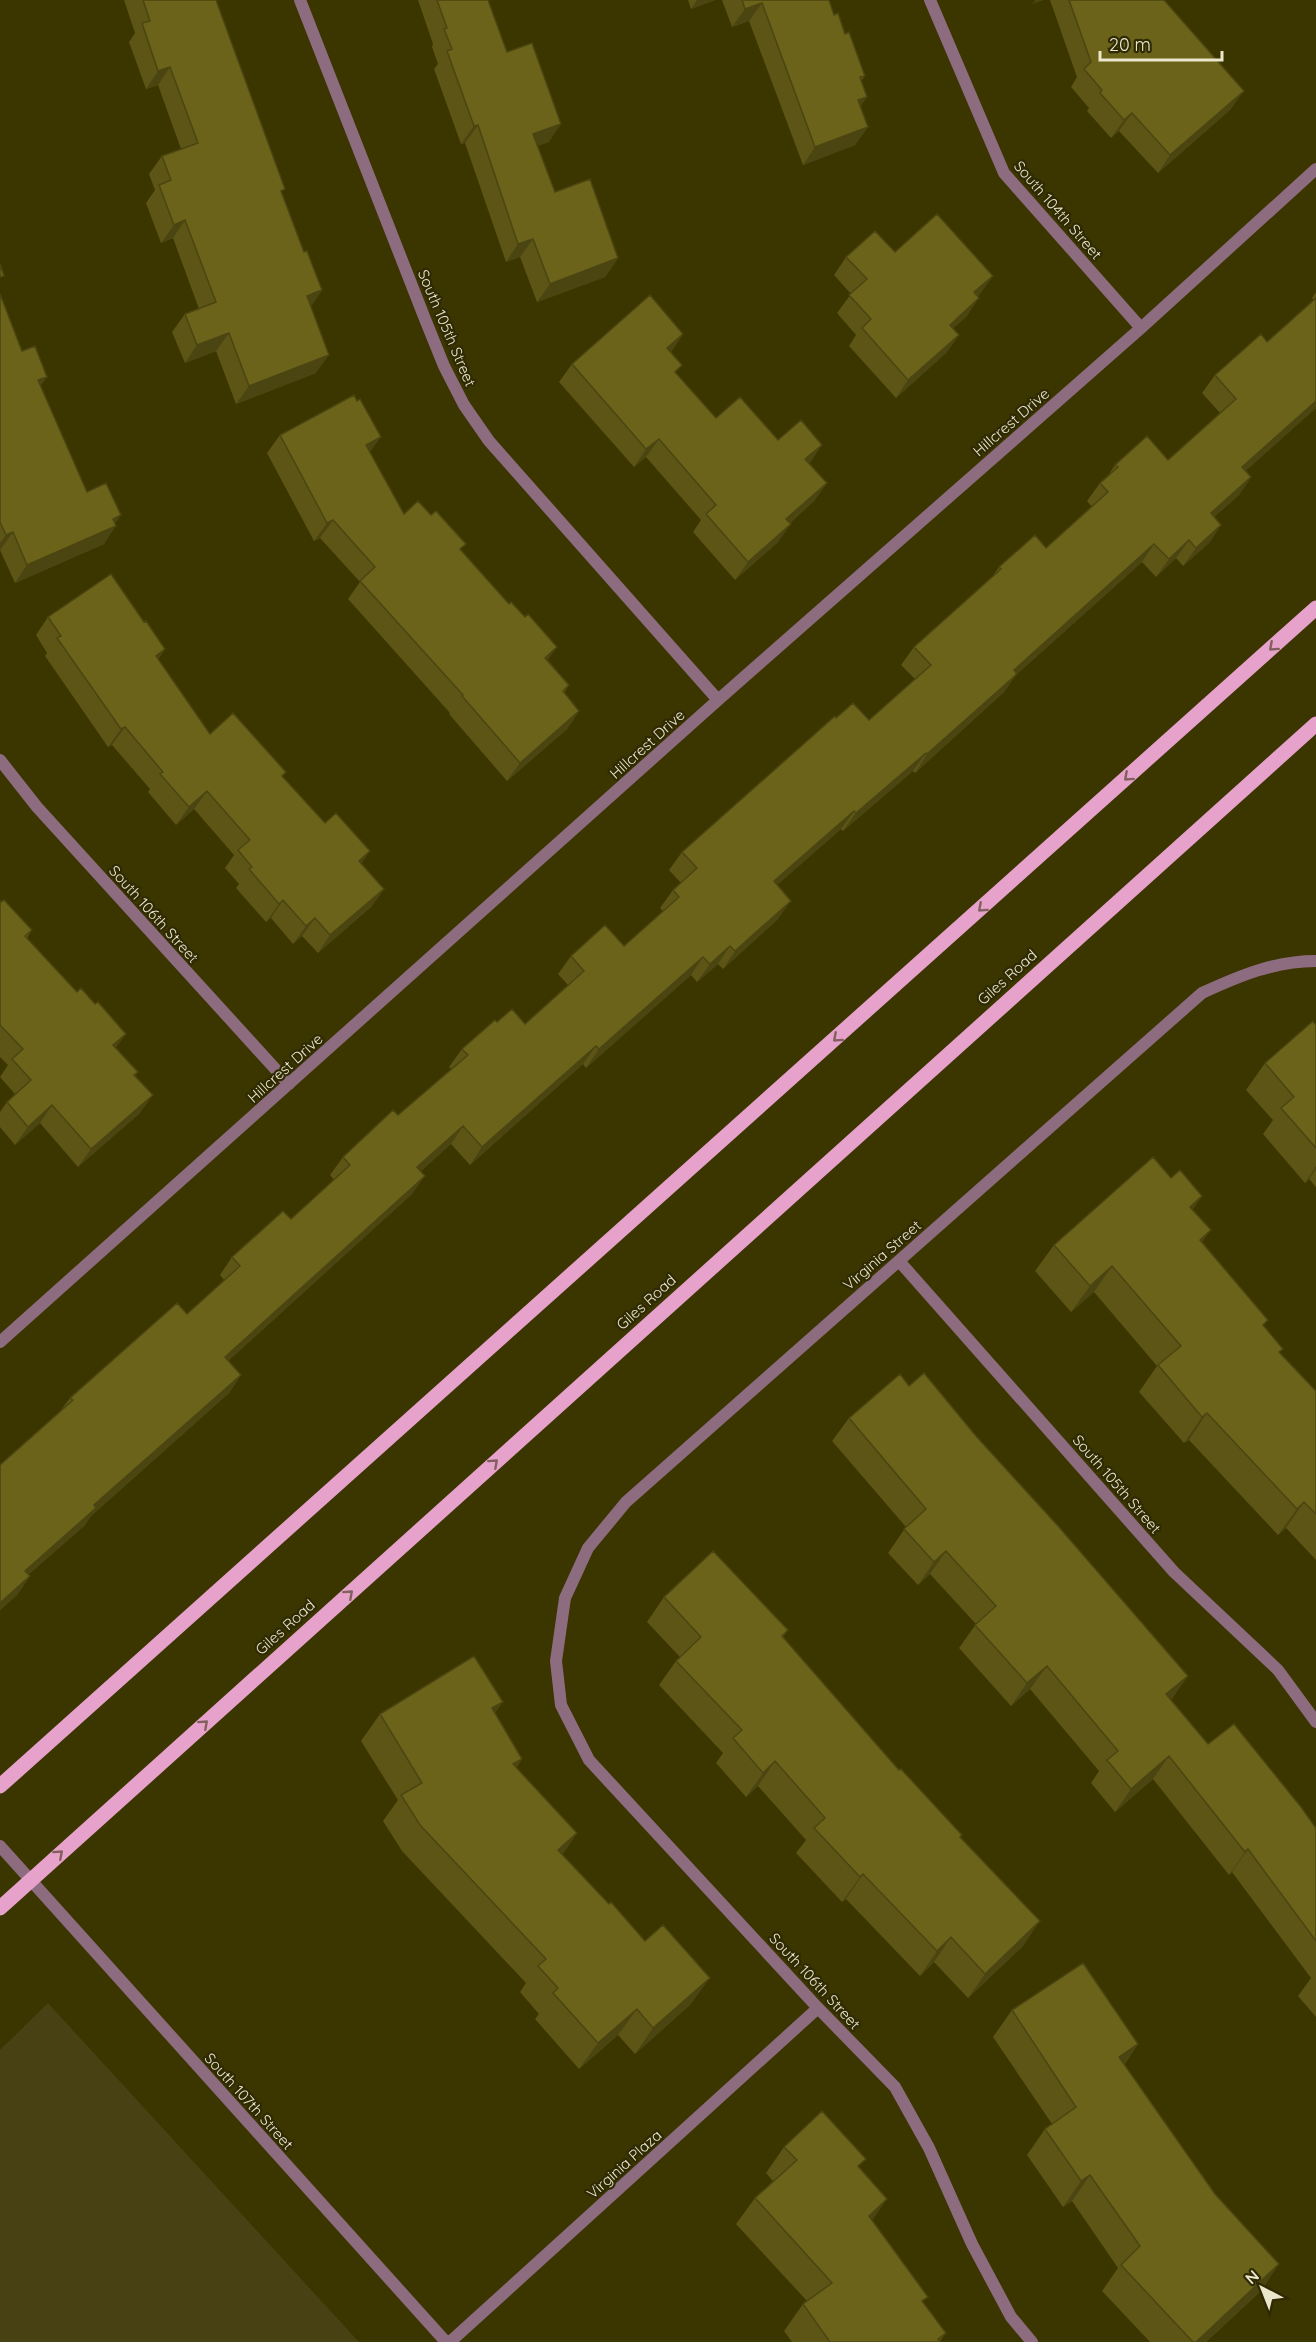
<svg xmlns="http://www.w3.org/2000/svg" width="1316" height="2342" viewBox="0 0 1316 2342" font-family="Quicksand,sans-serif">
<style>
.built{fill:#474113}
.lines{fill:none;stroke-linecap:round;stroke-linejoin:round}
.minor{stroke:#8e6c80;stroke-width:12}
.primary{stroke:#e7a2cc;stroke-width:15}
.wall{fill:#5c5516}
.shaded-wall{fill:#4b4512}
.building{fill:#6b6319;stroke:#4b4512;stroke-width:1.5}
.oneway{stroke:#82605d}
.labels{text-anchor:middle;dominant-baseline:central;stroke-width:4.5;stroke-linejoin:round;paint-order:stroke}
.street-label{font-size:15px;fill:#eae7cd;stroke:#2f2a03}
</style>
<rect width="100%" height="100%" fill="#3b3500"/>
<path class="built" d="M 48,2003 L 359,2342 L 0,2342 L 0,2050 Z"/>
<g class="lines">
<path class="minor" d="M 300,0 L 425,319 L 444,366 L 464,405 L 489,441 L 718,700
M 930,0 L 1004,173 L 1141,328
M 0,760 L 37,807 L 289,1084
M 899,1261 L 1174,1572 L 1278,1670 L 1316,1722
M 0,1342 L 718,700 L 1141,328 L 1316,169
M 0,1846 L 446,2342
M 450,2342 L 818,2008
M 1032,2342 L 1011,2317 L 972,2244 L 929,2148 L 895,2087 L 818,2008 L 589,1760 L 561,1705 L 556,1661 L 565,1598 L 588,1548 L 626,1502 L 1202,993 C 1239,976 1274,961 1316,961"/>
<path class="primary" d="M 0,1786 L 1316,608
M 0,1908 L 1316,724"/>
</g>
<path class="wall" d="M 124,0 L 216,0 L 282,193 L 304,252 L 322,290 L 311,306 L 316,373 L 236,404 L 216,351 L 185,363 L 172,332 L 185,314 L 199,309 L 173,238 L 161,243 L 146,203 L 155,190 L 149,174 L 162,156 L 181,149 L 158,85 L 146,89 L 129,42 L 135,33 Z
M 418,0 L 488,0 L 507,52 L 549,142 L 537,146 L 555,192 L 618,258 L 605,277 L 537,302 L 520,257 L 506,262 L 465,143 L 461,144 L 434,69 L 438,64 L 432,47 L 433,44 Z
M 688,0 L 715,0 L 691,9 Z
M 722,0 L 829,0 L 834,15 L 845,34 L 865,76 L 861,81 L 860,107 L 868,127 L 855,145 L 803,165 L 749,21 L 732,27 Z
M 1050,0 L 1164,0 L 1231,109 L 1158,173 L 1119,131 L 1111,138 L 1087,111 L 1089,108 L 1071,87 L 1077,77 Z
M 895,252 L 993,276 L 978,296 L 967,316 L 953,328 L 959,335 L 946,353 L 896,398 L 849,346 L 856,335 L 837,313 L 851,294 L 834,275 L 846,257 Z
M 1316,292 L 1316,408 L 1246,470 L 1251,477 L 1239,495 L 1214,517 L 1221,525 L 1209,543 L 1183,566 L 1176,558 L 1156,577 L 1142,562 L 1016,675 L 1004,692 L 915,773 L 913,771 L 843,831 L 841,829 L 777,885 L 778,919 L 723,969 L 718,964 L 697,982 L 691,975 L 586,1068 L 583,1064 L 470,1165 L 451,1144 L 421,1171 L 412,1194 L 228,1361 L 241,1375 L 229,1393 L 91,1516 L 84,1526 L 28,1575 L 30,1576 L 17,1595 L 0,1610 L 0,1465 L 61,1410 L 70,1398 L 187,1314 L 224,1280 L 220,1275 L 232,1257 L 291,1219 L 334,1180 L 330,1175 L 343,1157 L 398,1115 L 451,1069 L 449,1067 L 462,1049 L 497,1022 L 525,1024 L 568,985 L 558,974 L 571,956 L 624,946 L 663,911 L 660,908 L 673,890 L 681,883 L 669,870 L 682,852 L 836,718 L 869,720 L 915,679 L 901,665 L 914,647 L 992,577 L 999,567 L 1046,548 L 1092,507 L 1087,501 L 1100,483 L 1107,477 L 1115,465 L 1168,460 L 1220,413 L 1202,393 L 1215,375 L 1267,342 L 1314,300 L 1312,298 Z
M 0,294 L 22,351 L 47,377 L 40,386 L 87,492 L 115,523 L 104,544 L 15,583 L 0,550 Z
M 683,334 L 671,352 L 676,374 L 716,418 L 778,440 L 809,463 L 827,483 L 814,501 L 790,523 L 778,542 L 735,580 L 693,532 L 701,520 L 646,457 L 634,467 L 559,382 L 572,364 Z
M 280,435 L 370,453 L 404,514 L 462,551 L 548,660 L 569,685 L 564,693 L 579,711 L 567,729 L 507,781 L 449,714 L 450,713 L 348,599 L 360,582 L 320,538 L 314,541 L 267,453 Z
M 48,617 L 144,622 L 165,649 L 158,659 L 210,734 L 283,777 L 384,889 L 371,907 L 318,953 L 302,936 L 293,944 L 271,918 L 266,922 L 236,888 L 239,884 L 225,868 L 234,855 L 194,809 L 176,825 L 148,792 L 150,789 L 112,745 L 108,747 L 45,656 L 47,653 L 36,635 Z
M 0,901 L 32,930 L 27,938 L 116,1048 L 138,1072 L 135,1076 L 140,1113 L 78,1167 L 40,1123 L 15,1145 L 0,1127 L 0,1112 L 7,1102 L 15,1094 L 0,1077 L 8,1065 L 0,1057 Z
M 1316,1025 L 1316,1187 L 1309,1179 L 1305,1183 L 1263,1134 L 1273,1120 L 1246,1090 L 1265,1063 Z
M 1171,1178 L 1202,1196 L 1192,1210 L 1202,1243 L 1264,1326 L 1280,1353 L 1316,1391 L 1316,1560 L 1286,1528 L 1278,1535 L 1189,1440 L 1184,1443 L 1139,1392 L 1157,1366 L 1094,1292 L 1071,1312 L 1035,1271 L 1054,1245 Z
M 909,1386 L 976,1436 L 1188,1676 L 1170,1700 L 1208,1744 L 1316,1828 L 1316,2017 L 1298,1996 L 1311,1978 L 1232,1872 L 1229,1875 L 1153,1779 L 1115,1812 L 1091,1783 L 1099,1771 L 1030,1689 L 1011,1706 L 959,1648 L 976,1624 L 930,1574 L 918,1585 L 888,1553 L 906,1527 L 832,1441 L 849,1418 Z
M 664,1597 L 788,1630 L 783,1637 L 899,1770 L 960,1838 L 1023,1946 L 968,1998 L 934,1962 L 920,1976 L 846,1899 L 842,1902 L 796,1853 L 806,1840 L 758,1786 L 746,1797 L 716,1763 L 723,1753 L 659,1685 L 676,1661 L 680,1657 L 647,1622 Z
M 380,1714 L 495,1714 L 522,1759 L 516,1768 L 577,1833 L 562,1855 L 691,2004 L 635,2054 L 618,2035 L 579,2069 L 535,2019 L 539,2014 L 520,1992 L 526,1983 L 402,1851 L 383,1821 L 398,1800 L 361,1741 Z
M 1012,2010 L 1138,2044 L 1124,2065 L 1261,2291 L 1206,2342 L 1150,2342 L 1102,2291 L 1118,2268 L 1072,2201 L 1063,2207 L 1027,2155 L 1045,2129 L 1052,2124 L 993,2037 Z
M 784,2147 L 860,2168 L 872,2220 L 924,2303 L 946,2333 L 940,2341 L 941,2342 L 792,2342 L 784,2331 L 803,2304 L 807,2301 L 736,2224 L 755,2198 L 773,2181 L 766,2173 Z"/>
<path class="shaded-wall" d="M 697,0 L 715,0 L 691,9 Z
M 1035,0 L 1044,0 L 1032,4 Z
M 762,3 L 749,21 L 732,27 L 745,9 Z
M 170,67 L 158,85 L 146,89 L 158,71 Z
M 1244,91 L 1231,109 L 1158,173 L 1170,155 Z
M 867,97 L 855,115 L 858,100 Z
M 1132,113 L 1119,131 L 1111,138 L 1124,120 Z
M 561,124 L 549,142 L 520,152 L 533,134 Z
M 478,125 L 465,143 L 461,144 L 474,126 Z
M 868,127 L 855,145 L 803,165 L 815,147 Z
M 185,220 L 173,238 L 161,243 L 174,225 Z
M 533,239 L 520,257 L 506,262 L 518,244 Z
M 618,258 L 605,277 L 537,302 L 550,284 Z
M 993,276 L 980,294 L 962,310 L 974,292 Z
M 322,290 L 310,308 L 307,296 Z
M 979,298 L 967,316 L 937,343 L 950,325 Z
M 229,333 L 216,351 L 185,363 L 197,345 Z
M 683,334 L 671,352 L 667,348 Z
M 959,335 L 946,353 L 896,398 L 908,380 Z
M 329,355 L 316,373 L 236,404 L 249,386 Z
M 47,377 L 34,395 L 38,380 Z
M 1316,401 L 1316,408 L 1230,485 L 1242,467 Z
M 381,437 L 368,455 L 366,445 Z
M 659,439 L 646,457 L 634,467 L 646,449 Z
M 822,445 L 810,463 L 793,477 L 805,459 Z
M 1251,477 L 1239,495 L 1198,531 L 1211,513 Z
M 827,483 L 814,501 L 773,537 L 786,519 Z
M 121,515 L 112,528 L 116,526 L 104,544 L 15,583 L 27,565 L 113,519 Z
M 333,520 L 320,538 L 314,541 L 327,523 Z
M 791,524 L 778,542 L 735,580 L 748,562 Z
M 1221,525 L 1209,543 L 1183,566 L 1196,548 Z
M 13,532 L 0,550 L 0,543 L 6,535 Z
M 1189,540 L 1176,558 L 1156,577 L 1169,559 Z
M 1154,544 L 1142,562 L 1016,675 L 1004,692 L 915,773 L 927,754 L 1014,670 Z
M 557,647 L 544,665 L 545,658 Z
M 165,649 L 153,667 L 156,656 Z
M 579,711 L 567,729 L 507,781 L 520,763 Z
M 125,727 L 112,745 L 108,747 L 121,729 Z
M 926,753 L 913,771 L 843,831 L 856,813 Z
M 207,791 L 194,809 L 176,825 L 189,807 Z
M 854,811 L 841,829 L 761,899 L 774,881 Z
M 370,851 L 358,869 L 359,861 Z
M 384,889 L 371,907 L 318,953 L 330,935 Z
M 283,900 L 271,918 L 266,922 L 279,904 Z
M 791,901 L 778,919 L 723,969 L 735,951 Z
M 315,918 L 302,936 L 293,944 L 306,926 Z
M 730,946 L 718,964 L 697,982 L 710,964 Z
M 703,957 L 691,975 L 586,1068 L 599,1049 Z
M 126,1034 L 113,1052 L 113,1045 Z
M 596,1046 L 583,1064 L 470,1165 L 482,1147 Z
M 153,1095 L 140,1113 L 78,1167 L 91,1149 Z
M 52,1105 L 40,1123 L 15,1145 L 28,1127 Z
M 463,1126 L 451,1144 L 405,1185 L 417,1167 Z
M 1316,1166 L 1316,1169 L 1309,1179 L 1305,1183 Z
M 425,1176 L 412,1194 L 212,1375 L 225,1357 Z
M 1202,1196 L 1184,1222 L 1190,1207 Z
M 1211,1230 L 1192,1256 L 1200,1240 Z
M 1112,1266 L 1094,1292 L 1071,1312 L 1090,1286 Z
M 241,1375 L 229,1393 L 91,1516 L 84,1526 L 12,1589 L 25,1571 L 94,1505 Z
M 1207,1413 L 1189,1440 L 1184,1443 L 1202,1417 Z
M 1304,1502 L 1286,1528 L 1278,1535 L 1297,1509 Z
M 946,1551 L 930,1574 L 918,1585 L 934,1562 Z
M 30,1576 L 17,1595 L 0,1610 L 0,1603 Z
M 1047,1666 L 1030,1689 L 1011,1706 L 1027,1683 Z
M 1188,1676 L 1172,1699 L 1149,1717 L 1166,1694 Z
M 503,1702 L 484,1728 L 492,1708 Z
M 1169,1756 L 1153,1779 L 1115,1812 L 1131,1789 Z
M 522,1759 L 503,1785 L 513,1764 Z
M 775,1761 L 758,1786 L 746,1797 L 763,1773 Z
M 577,1833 L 559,1859 L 558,1850 Z
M 1248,1849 L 1232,1872 L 1229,1875 L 1245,1852 Z
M 863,1874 L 846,1899 L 842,1902 L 860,1877 Z
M 1040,1921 L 1023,1946 L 968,1998 L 985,1974 Z
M 951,1937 L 934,1962 L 920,1976 L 937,1951 Z
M 710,1978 L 691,2004 L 635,2054 L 653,2028 Z
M 637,2009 L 618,2035 L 579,2069 L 598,2043 Z
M 1138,2044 L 1119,2071 L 1119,2057 Z
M 1090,2175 L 1072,2201 L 1063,2207 L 1081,2181 Z
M 887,2199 L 869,2225 L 869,2216 Z
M 1279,2264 L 1261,2291 L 1206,2342 L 1196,2342 Z"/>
<path class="building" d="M 143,0 L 216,0 L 285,189 L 281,191 L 304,252 L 307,251 L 322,290 L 307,296 L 329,355 L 249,386 L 229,333 L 197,345 L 185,314 L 216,302 L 185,220 L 174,225 L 159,185 L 171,180 L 162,156 L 198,143 L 170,67 L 158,71 L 142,23 L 150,21 Z
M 437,0 L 488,0 L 507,52 L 532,43 L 561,124 L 533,134 L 555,192 L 590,179 L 618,258 L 550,284 L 533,239 L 518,244 L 478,125 L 474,126 L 447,51 L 452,49 L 444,29 L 447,28 Z
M 742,0 L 829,0 L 834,15 L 838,13 L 845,34 L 849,32 L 865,76 L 860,77 L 867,97 L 858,100 L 868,127 L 815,147 L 762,3 L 745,9 Z
M 1069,0 L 1164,0 L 1244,91 L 1170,155 L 1132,113 L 1124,120 L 1100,93 L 1102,90 L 1084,69 L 1091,62 Z
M 937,214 L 993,276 L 974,292 L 979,298 L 950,325 L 959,335 L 908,380 L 862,328 L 871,319 L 849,295 L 867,279 L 846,257 L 875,231 L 895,252 Z
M 0,264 L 4,276 L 0,277 Z
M 0,294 L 22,351 L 35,346 L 47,377 L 38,380 L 87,492 L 106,483 L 121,515 L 113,519 L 116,526 L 27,565 L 13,532 L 6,535 L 0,522 Z
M 650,295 L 683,334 L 667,348 L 682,365 L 675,372 L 716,418 L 740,397 L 778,440 L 801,420 L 822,445 L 805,459 L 827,483 L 786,519 L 791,524 L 748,562 L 706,514 L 716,505 L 659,439 L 646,449 L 572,364 Z
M 1316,298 L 1316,401 L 1242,467 L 1251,477 L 1211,513 L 1221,525 L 1196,548 L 1189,540 L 1169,559 L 1154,544 L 1014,670 L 1017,674 L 927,754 L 926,753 L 856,813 L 854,811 L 774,881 L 791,901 L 735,951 L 730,946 L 710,964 L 703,957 L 599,1049 L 596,1046 L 482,1147 L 463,1126 L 417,1167 L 425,1176 L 225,1357 L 241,1375 L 94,1505 L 96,1508 L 25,1571 L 30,1576 L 0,1603 L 0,1465 L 73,1400 L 70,1398 L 177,1303 L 187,1314 L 240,1266 L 232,1257 L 283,1211 L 291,1219 L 350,1165 L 343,1157 L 393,1110 L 398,1115 L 468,1055 L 462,1049 L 495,1020 L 497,1022 L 512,1009 L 525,1024 L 584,971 L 571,956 L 605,925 L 624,946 L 679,897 L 673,890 L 697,868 L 682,852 L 835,716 L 836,718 L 853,703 L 869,720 L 931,665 L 914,647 L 1001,569 L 999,567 L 1035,535 L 1046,548 L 1108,492 L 1100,483 L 1118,467 L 1115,465 L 1147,436 L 1168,460 L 1236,399 L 1215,375 L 1261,334 L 1267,342 Z
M 354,395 L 357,401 L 360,399 L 381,437 L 366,445 L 404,514 L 418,501 L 431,515 L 436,511 L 466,544 L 460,549 L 509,604 L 511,602 L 525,617 L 528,614 L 557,647 L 545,658 L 569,685 L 563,691 L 579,711 L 520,763 L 462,696 L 463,695 L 360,581 L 375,567 L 333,520 L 327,523 L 280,435 Z
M 111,574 L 144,622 L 146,621 L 165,649 L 156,656 L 210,734 L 233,713 L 286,772 L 282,776 L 325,823 L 336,813 L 370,851 L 359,861 L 384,889 L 330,935 L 315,918 L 306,926 L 283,900 L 279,904 L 249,869 L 252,867 L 238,850 L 250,840 L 207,791 L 189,807 L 160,774 L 163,772 L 125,727 L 121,729 L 57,638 L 61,636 L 48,617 Z
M 4,900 L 32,930 L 25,936 L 77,992 L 81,988 L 95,1004 L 98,1002 L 126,1034 L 113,1045 L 138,1072 L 134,1075 L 153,1095 L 91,1149 L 52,1105 L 28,1127 L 7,1102 L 31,1080 L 12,1059 L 23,1049 L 0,1025 L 0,901 L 1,902 Z
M 1313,1021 L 1316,1025 L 1316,1148 L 1281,1108 L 1294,1097 L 1265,1063 Z
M 1153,1157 L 1171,1178 L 1180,1170 L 1202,1196 L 1190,1207 L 1211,1230 L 1200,1240 L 1268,1320 L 1263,1325 L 1283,1349 L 1279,1352 L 1316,1391 L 1316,1514 L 1304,1502 L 1297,1509 L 1207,1413 L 1202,1417 L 1158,1365 L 1181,1346 L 1112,1266 L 1090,1286 L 1054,1245 Z
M 924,1373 L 976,1436 L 1059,1527 L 1188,1676 L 1166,1694 L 1208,1744 L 1234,1724 L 1301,1807 L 1316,1828 L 1316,1941 L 1248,1849 L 1245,1852 L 1169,1756 L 1131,1789 L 1107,1760 L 1118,1751 L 1047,1666 L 1027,1683 L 975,1625 L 996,1606 L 946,1551 L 934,1562 L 904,1529 L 926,1509 L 849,1418 L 900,1374 L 909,1386 Z
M 713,1551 L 788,1630 L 782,1636 L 899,1770 L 901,1769 L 962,1835 L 960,1837 L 1040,1921 L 985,1974 L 951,1937 L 937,1951 L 863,1874 L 860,1877 L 814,1828 L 825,1818 L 775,1761 L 763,1773 L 733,1738 L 742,1730 L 676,1661 L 701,1637 L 664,1597 Z
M 474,1656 L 503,1702 L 492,1708 L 522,1759 L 513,1764 L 577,1833 L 558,1850 L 609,1904 L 611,1902 L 645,1941 L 663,1925 L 710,1978 L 653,2028 L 637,2009 L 598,2043 L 553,1993 L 558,1988 L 538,1966 L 546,1959 L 420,1825 L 401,1795 L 422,1783 L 380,1714 Z
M 1083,1963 L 1138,2044 L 1119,2057 L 1215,2194 L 1279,2264 L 1196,2342 L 1193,2342 L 1121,2265 L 1140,2246 L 1090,2175 L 1081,2181 L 1045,2129 L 1076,2107 L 1012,2010 Z
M 822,2111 L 866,2159 L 858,2166 L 887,2199 L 869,2216 L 928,2297 L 922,2301 L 946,2333 L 938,2339 L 941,2342 L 830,2342 L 803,2304 L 832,2283 L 755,2198 L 797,2160 L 784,2147 Z"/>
<defs><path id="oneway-chevron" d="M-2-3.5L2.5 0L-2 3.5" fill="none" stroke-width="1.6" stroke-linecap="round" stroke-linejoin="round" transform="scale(1.5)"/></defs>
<g class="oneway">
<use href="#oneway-chevron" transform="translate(1273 647) rotate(138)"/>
<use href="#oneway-chevron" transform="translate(1128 777) rotate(138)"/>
<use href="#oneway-chevron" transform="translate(982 908) rotate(138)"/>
<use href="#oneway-chevron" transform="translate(837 1038) rotate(138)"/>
<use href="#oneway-chevron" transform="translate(494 1463) rotate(-42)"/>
<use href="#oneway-chevron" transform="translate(349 1594) rotate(-42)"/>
<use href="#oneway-chevron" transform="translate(204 1724) rotate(-42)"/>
<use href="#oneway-chevron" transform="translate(59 1854) rotate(-42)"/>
</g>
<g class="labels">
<g class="street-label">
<text transform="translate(1058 210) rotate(49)">South 104th Street</text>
<text transform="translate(447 328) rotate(67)">South 105th Street</text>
<text transform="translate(1011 422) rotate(-41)">Hillcrest Drive</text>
<text transform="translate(647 744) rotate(-42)">Hillcrest Drive</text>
<text transform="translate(154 914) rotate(48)">South 106th Street</text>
<text transform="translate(1007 977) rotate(-42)">Giles Road</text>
<text transform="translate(285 1068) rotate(-42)">Hillcrest Drive</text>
<text transform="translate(882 1255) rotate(-41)">Virginia Street</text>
<text transform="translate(646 1302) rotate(-42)">Giles Road</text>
<text transform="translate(1117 1484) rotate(49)">South 105th Street</text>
<text transform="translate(285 1627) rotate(-42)">Giles Road</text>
<text transform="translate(815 1981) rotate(47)">South 106th Street</text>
<text transform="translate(249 2101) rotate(48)">South 107th Street</text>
<text transform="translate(624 2164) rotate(-42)">Virginia Plaza</text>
</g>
</g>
<g transform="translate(1262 2288) rotate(318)" stroke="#2f2a03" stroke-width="4.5" paint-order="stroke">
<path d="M0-4.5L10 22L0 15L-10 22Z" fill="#eae7cd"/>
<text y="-9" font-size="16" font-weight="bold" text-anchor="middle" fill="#eae7cd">N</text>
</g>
<path d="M1100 51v9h122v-9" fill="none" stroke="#eae7cd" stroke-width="3"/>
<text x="1109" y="51" font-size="18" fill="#eae7cd" stroke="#2f2a03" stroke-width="4.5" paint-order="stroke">20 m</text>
</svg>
